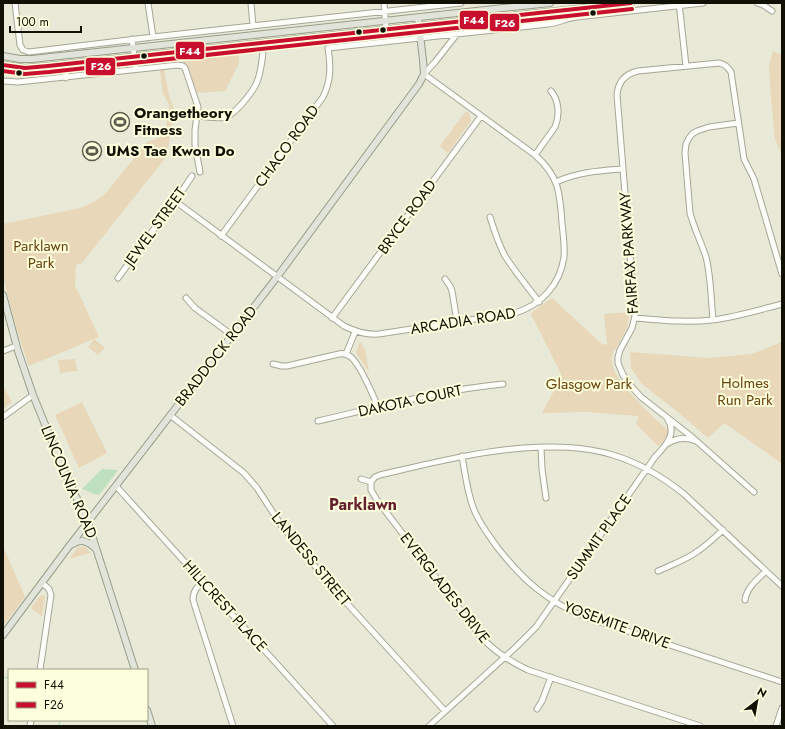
<svg xmlns="http://www.w3.org/2000/svg" width="785" height="729" viewBox="0 0 785 729" font-family="Jost,sans-serif">
<style>
.green{fill:#e9d7b9}
.water{fill:#bfe0be}
.lines{fill:none;stroke-linecap:round;stroke-linejoin:round}
.stream{stroke:#bfe0be;stroke-width:1.5}
.minor-casing{stroke:#a6a698;stroke-width:7}
.major-casing{stroke:#989d89;stroke-width:8}
.minor{stroke:#fcfcf9;stroke-width:5}
.major{stroke:#e1e4db;stroke-width:6}
.bus-1-casing{stroke:#fdfedb;stroke-width:7}
.bus-2-casing{stroke:#fdfedb;stroke-width:7}
.bus-1{stroke:#c8102e;stroke-width:4}
.bus-2{stroke:#c8102e;stroke-width:4}
.bus-dot{fill:#101005;stroke:#fdfedb;stroke-width:1.5}
.labels{text-anchor:middle;dominant-baseline:central;stroke-width:4;stroke-linejoin:round;paint-order:stroke}
.poi-label{font-size:15px;font-weight:bold;fill:#101005;stroke:#fdfedb;text-anchor:start}
.street-label{font-size:15px;fill:#101005;stroke:#fdfedb}
.park-label{font-size:15px;fill:#6a440f;stroke:#fdfedb}
.neighbourhood-label{font-size:16px;font-weight:bold;fill:#65202e;stroke:#fdfedb}
.line-badge{stroke:#fdfedb;stroke-width:1.5}
.badge-label{font-size:11px;text-anchor:middle;font-weight:bold;fill:#fff}
</style>
<rect width="100%" height="100%" fill="#e8e9d6"/>
<path class="green" d="M 238,51 L 239,63 L 225,91 L 197,93 L 190,71 L 183,64 L 185,56 Z
M 773,51 L 782,55 L 782,155 L 775,139 L 771,99 L 769,66 Z
M 160,70 L 164,70 L 169,95 L 174,109 L 167,156 L 82,263 L 76,265 L 75,285 L 98,335 L 98,338 L 94,339 L 104,347 L 104,349 L 98,355 L 88,347 L 94,339 L 29,366 L 17,331 L 3,277 L 3,224 L 80,208 L 94,202 L 106,193 L 147,142 L 165,136 L 169,104 L 163,94 Z
M 466,111 L 470,114 L 471,121 L 448,153 L 440,146 Z
M 552,298 L 602,344 L 607,345 L 604,314 L 630,312 L 627,328 L 615,350 L 614,350 C 613,353 611,358 612,362 C 614,383 657,420 673,435 L 658,446 L 636,424 L 638,416 L 587,412 L 542,413 L 562,376 L 533,318 L 531,316 L 532,315 L 531,313 Z
M 360,341 L 365,349 L 369,372 L 356,353 Z
M 782,342 L 782,464 L 753,443 L 724,423 L 708,438 L 679,413 L 642,384 L 631,368 L 630,352 L 708,358 L 752,354 Z
M 75,359 L 77,371 L 60,373 L 58,360 Z
M 3,386 L 12,402 L 3,409 Z
M 82,402 L 107,453 L 79,468 L 55,415 Z
M 3,546 L 25,597 L 3,626 Z
M 85,546 L 90,553 L 69,559 L 77,548 Z
M 45,595 L 42,616 L 31,608 L 40,596 Z"/>
<path class="water" d="M 102,469 L 118,470 L 100,494 L 97,495 L 82,489 Z"/>
<g class="lines">
<path class="stream" d="M 3,677 L 9,678
M 59,726 L 60,720"/>
<defs>
<path id="minor" d="M 15,3 L 20,45 L 23,50 L 29,52 L 153,37 L 461,3
M 148,3 L 153,37
M 251,3 L 253,26
M 384,3 L 386,29
M 679,3 L 686,66
M 757,3 L 763,5 L 772,11
M 132,39 L 136,69
M 64,64 L 66,78
M 3,81 L 18,82 L 178,65 L 183,66 L 185,68 L 198,107 L 195,130 L 195,145 L 200,172
M 198,116 C 205,117 218,119 226,117 C 236,113 253,92 257,82 C 261,72 262,62 263,52
M 535,155 L 555,127 C 560,115 559,101 551,91
M 556,182 C 579,172 598,171 623,169
M 175,201 L 344,326 C 356,332 366,335 379,334 L 515,313 C 541,305 560,285 564,257 C 565,246 563,234 562,223 C 560,193 559,176 535,155 L 424,74 L 435,62 L 457,34
M 490,217 C 494,230 498,243 505,256 C 515,272 528,287 539,302
M 221,236 L 323,97 C 331,81 331,66 328,48 L 548,24 C 558,23 567,18 577,17 L 703,3
M 118,278 L 184,188 L 192,176
M 445,279 L 450,286 L 452,291 L 457,322
M 186,298 L 195,308 L 232,335
M 332,318 L 481,116
M 635,318 C 661,320 687,323 712,320 C 736,317 759,310 782,304
M 713,320 C 711,299 711,277 706,257 C 701,242 694,228 690,213 L 685,153 L 686,144 L 689,138 L 692,134 L 697,131 L 709,127 L 738,123
M 3,351 L 16,346
M 346,354 L 355,332
M 273,364 L 282,366 L 287,366 L 339,354 C 343,353 347,354 351,357 C 360,365 373,395 378,407
M 170,415 L 244,473 L 257,488 L 281,525 L 333,588 L 445,711
M 3,417 L 33,395
M 318,421 C 379,407 440,390 503,384
M 667,444 C 676,438 686,437 696,441
M 541,447 L 542,469 L 546,498
M 462,456 C 465,473 467,491 473,507 C 478,522 488,534 497,547 C 523,580 547,602 588,618 L 782,682
M 361,479 L 371,482
M 371,482 L 375,477 L 380,475 C 427,464 474,452 523,448 C 553,446 583,446 613,455 C 639,463 663,477 684,494 L 782,586
M 371,482 L 371,490 L 377,500 L 481,637 C 495,652 509,661 528,670 L 700,726
M 116,486 L 333,726
M 754,492 L 692,437 L 641,397 L 630,385 L 623,375 L 618,363 L 618,357 L 620,350 L 632,328 L 635,316 L 617,95 C 618,82 625,74 638,71 L 719,63 C 725,64 728,67 731,72 L 744,159 L 754,179 L 782,274
M 658,571 C 671,565 686,560 698,551 C 707,545 715,537 723,530
M 203,582 C 197,587 193,591 193,600 L 233,726
M 745,600 C 747,587 758,579 766,571
M 40,670 L 51,595 L 49,589 L 42,583
M 537,709 L 542,701 L 551,677
M 30,726 L 31,720
M 429,726 L 516,647 L 536,627 L 655,457 C 665,446 678,434 667,418
M 776,726 L 782,708"/>
<path id="major" d="M 3,56 L 20,59 L 32,59 L 550,3
M 3,65 L 25,68 L 48,66 L 631,3
M 3,295 L 18,351 L 33,395 L 62,466 L 88,523 L 135,670
M 73,544 C 82,538 89,542 96,549
M 3,635 L 67,549 L 277,277 L 419,84 L 424,74 L 423,60 L 418,18
M 147,710 L 152,726"/>
</defs>
<use href="#minor" class="minor-casing"/>
<use href="#major" class="major-casing"/>
<use href="#minor" class="minor"/>
<use href="#major" class="major"/>
<defs>
<path id="bus-1" d="M 3,65 L 25,68 L 48,66 L 631,3"/>
<path id="bus-2" d="M 3,71 L 25,74 L 49,72 L 632,9"/>
</defs>
<use href="#bus-1" class="bus-1-casing"/>
<use href="#bus-2" class="bus-2-casing"/>
<use href="#bus-1" class="bus-1"/>
<use href="#bus-2" class="bus-2"/>
</g>
<defs>
<symbol id="stadium-ring" viewBox="-11 -11 22 22"><circle r="9.5" fill="#fdfedb" stroke="#5c5c4e" stroke-width="1.5"/><path d="M0-5a6.5 5 0 1 0 0 10a6.5 5 0 1 0 0-10ZM-3.5-1.8h7v3.6h-7Z" fill="#5c5c4e"/></symbol>
</defs>
<g fill-rule="evenodd">
<use href="#stadium-ring" x="109" y="111" width="22" height="22"/>
<use href="#stadium-ring" x="81" y="140" width="22" height="22"/>
</g>
<g class="bus-dot">
<circle cx="593" cy="13" r="3.5"/>
<circle cx="383" cy="30" r="3.5"/>
<circle cx="359" cy="32" r="3.5"/>
<circle cx="144" cy="56" r="3.5"/>
<circle cx="19" cy="73" r="3.5"/>
</g>
<g class="labels">
<g class="poi-label">
<text x="134" y="113">Orangetheory<tspan x="134" dy="17">Fitness</tspan></text>
<text x="106" y="151">UMS Tae Kwon Do</text>
</g>
<g class="street-label">
<text transform="translate(287 146) rotate(-54)">CHACO ROAD</text>
<text transform="translate(407 217) rotate(-54)">BRYCE ROAD</text>
<text transform="translate(155 227) rotate(-54)">JEWEL STREET</text>
<text transform="translate(629 253) rotate(-94)">FAIRFAX PARKWAY</text>
<text transform="translate(463 321) rotate(-9)">ARCADIA ROAD</text>
<text transform="translate(216 356) rotate(-52)">BRADDOCK ROAD</text>
<text transform="translate(410 401) rotate(-12)">DAKOTA COURT</text>
<text transform="translate(69 482) rotate(67)">LINCOLNIA ROAD</text>
<text transform="translate(599 537) rotate(-55)">SUMMIT PLACE</text>
<text transform="translate(311 559) rotate(51)">LANDESS STREET</text>
<text transform="translate(445 588) rotate(52)">EVERGLADES DRIVE</text>
<text transform="translate(225 606) rotate(48)">HILLCREST PLACE</text>
<text transform="translate(617 625) rotate(20)">YOSEMITE DRIVE</text>
</g>
<g class="park-label">
<text x="41" y="246">Parklawn<tspan x="41" dy="17">Park</tspan></text>
<text x="745" y="383">Holmes<tspan x="745" dy="17">Run Park</tspan></text>
<text x="589" y="384">Glasgow Park</text>
</g>
<g class="neighbourhood-label">
<text x="363" y="504">Parklawn</text>
</g>
</g>
<g class="line-badge">
<rect x="459" y="10" width="30" height="20" rx="4" fill="#c8102e"/>
<rect x="489" y="13" width="31" height="19" rx="4" fill="#c8102e"/>
<rect x="175" y="41" width="30" height="19" rx="4" fill="#c8102e"/>
<rect x="85" y="57" width="31" height="19" rx="4" fill="#c8102e"/>
</g>
<g class="badge-label">
<text x="474" y="24">F44</text>
<text x="505" y="27">F26</text>
<text x="190" y="55">F44</text>
<text x="101" y="70">F26</text>
</g>
<rect width="785" height="729" fill="none" stroke="#101005" stroke-width="8"/>
<rect x="8" y="669" width="140" height="52" fill="#fdfedb" stroke="#9e9f85"/>
<rect x="16" y="682" width="20" height="6" fill="#c8102e" stroke="#9e9f85"/>
<text x="44" y="689" font-size="12" fill="#101005">F44</text>
<rect x="16" y="702" width="20" height="6" fill="#c8102e" stroke="#9e9f85"/>
<text x="44" y="709" font-size="12" fill="#101005">F26</text>
<g transform="translate(757 701) rotate(31)" stroke="#fdfedb" stroke-width="3" paint-order="stroke">
<path d="M0-3L7 15L0 10L-7 15Z" fill="#101005"/>
<text y="-6" font-size="11" font-weight="bold" text-anchor="middle" fill="#101005">N</text>
</g>
<path d="M10 26v6h71v-6" fill="none" stroke="#101005" stroke-width="2"/>
<text x="16" y="26" font-size="12" fill="#101005" stroke="#fdfedb" stroke-width="3" paint-order="stroke">100 m</text>
</svg>
